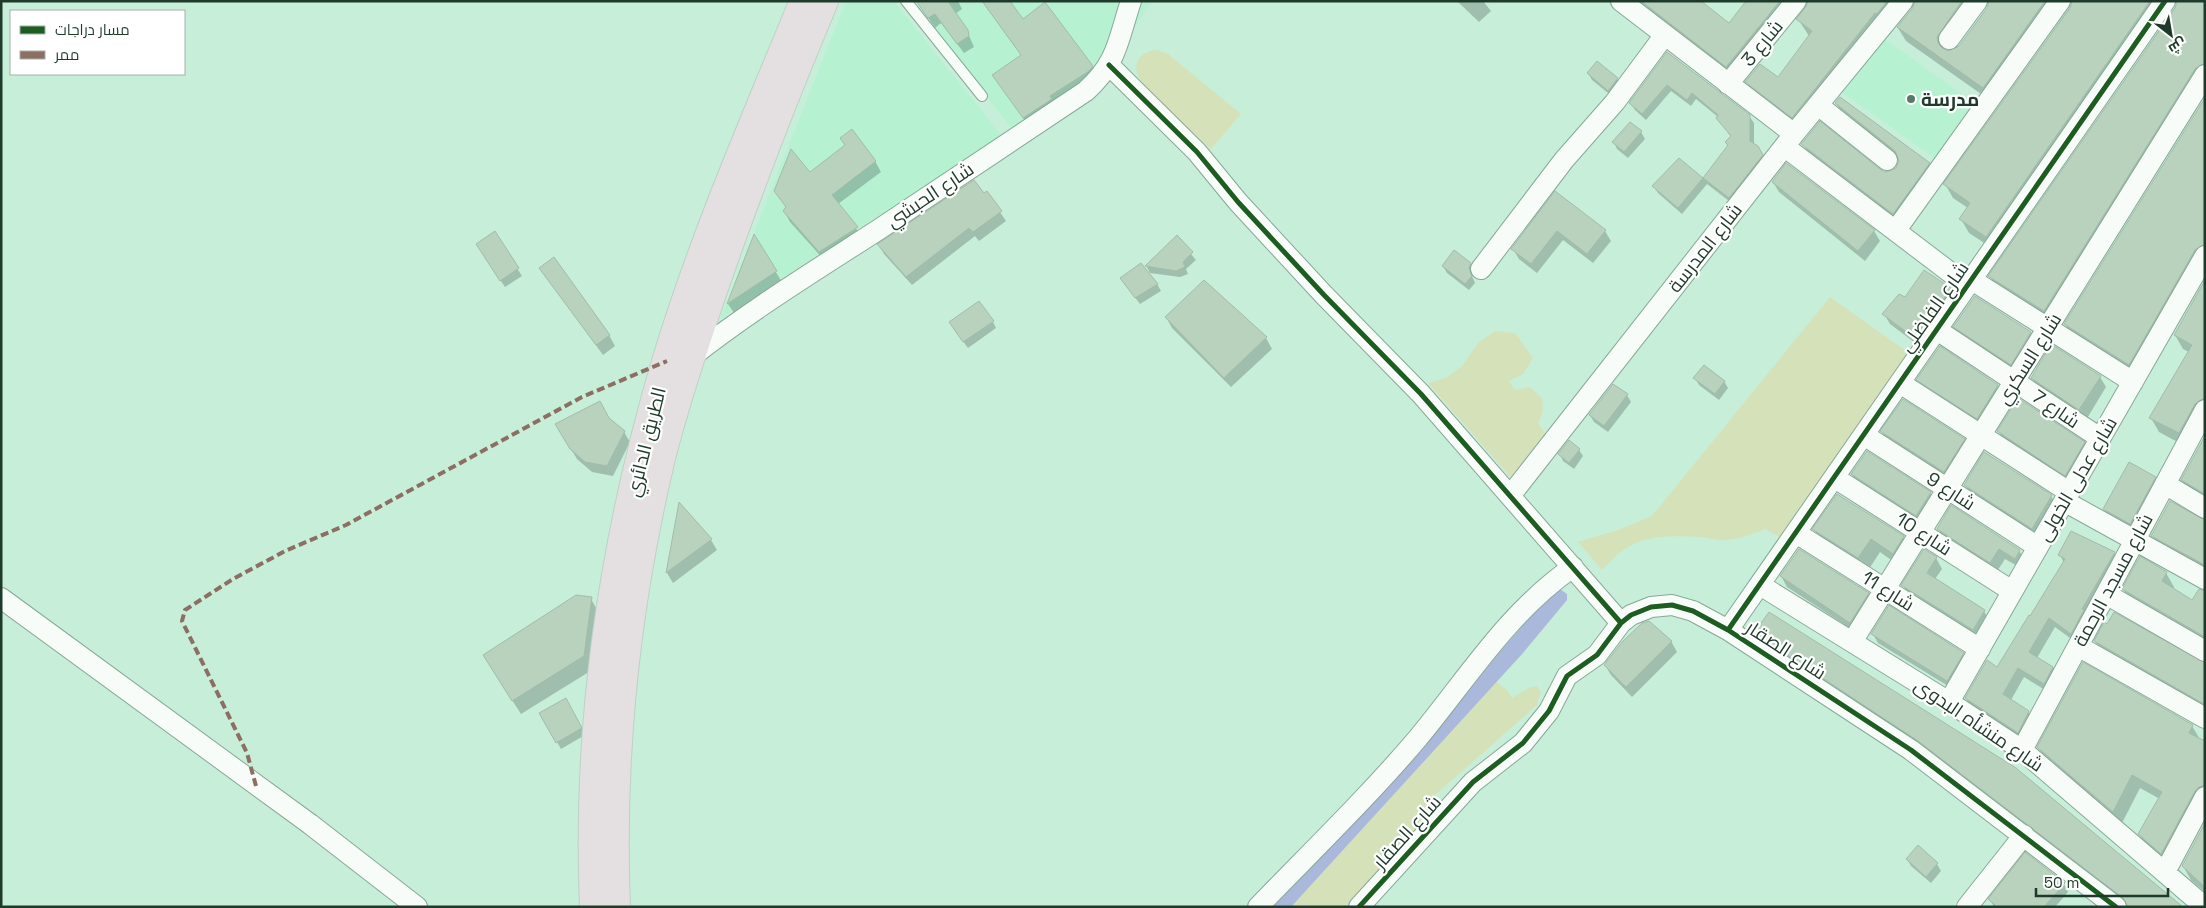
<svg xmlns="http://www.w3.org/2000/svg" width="2206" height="908" viewBox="0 0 2206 908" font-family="'Space Grotesk',Cairo,sans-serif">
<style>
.built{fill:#b6f2d2}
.green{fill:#d5e1b9}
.water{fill:#aab9db}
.shadow{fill:#0003;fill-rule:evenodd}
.building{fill:#b8d2be;stroke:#a2bca9}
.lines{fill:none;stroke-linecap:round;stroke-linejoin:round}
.service-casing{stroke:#89a898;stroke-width:12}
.minor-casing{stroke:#89a898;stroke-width:22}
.trunk-casing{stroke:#bed1c7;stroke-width:30}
.service{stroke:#f7fcf9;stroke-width:10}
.minor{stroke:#f7fcf9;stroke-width:20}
.trunk{stroke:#e4e0e2;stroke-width:28}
.quiet{stroke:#8d6e63;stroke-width:4;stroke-dasharray:8 4;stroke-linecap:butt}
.cycleway-casing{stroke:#fff;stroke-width:8}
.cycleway{stroke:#1b5e20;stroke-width:5}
.poi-dot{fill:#597968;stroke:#fff;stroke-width:2}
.labels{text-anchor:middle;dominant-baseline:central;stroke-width:4.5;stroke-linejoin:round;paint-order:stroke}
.street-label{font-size:19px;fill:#1e3a2b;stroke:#fff}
.poi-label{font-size:19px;font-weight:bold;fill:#1e3a2b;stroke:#fff;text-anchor:start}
</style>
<rect width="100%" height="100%" fill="#c7eed9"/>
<path class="built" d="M 846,1 L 894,1 L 1002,136 L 720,319 Z
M 911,1 L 1152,1 L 1111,64 L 1012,129 Z
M 1882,37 L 1980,107 L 1940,162 L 1842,92 Z"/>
<path class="green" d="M 1157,50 L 1168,54 L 1241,114 L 1211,149 C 1197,136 1143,89 1138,75 C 1132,59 1144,51 1157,50 Z
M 1830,297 L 1903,349 L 1911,359 L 1780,537 L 1765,529 C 1751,535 1738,539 1724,540 C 1717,541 1709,538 1701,537 C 1657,535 1632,535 1602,570 L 1578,542 L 1618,530 L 1652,516 Z
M 1495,331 L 1515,333 L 1533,358 L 1523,374 L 1509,381 L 1515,390 L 1530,387 L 1542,398 L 1543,411 L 1538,423 L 1547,437 L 1513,480 L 1428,383 L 1446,378 L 1462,366 L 1478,343 Z
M 1496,682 L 1508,691 L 1512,698 L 1531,687 L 1537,686 L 1541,692 L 1537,705 L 1434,796 L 1439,804 L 1345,907 L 1291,907 Z"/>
<path class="water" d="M 1560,589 L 1567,594 L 1567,600 L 1523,653 L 1291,907 L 1268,907 L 1350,821 L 1550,595 Z"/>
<path class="shadow" d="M 917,1 L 958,1 L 962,9 L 955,14 L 967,31 L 974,47 L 964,53 L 941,23 L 935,28 Z
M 982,1 L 1008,1 L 1023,21 L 1092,67 L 1098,77 L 1030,128 L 993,75 L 1022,56 Z
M 1457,1 L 1483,1 L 1491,11 L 1479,22 Z
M 1635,1 L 1687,1 L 1729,25 L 1746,1 L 1902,1 L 1800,131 L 1755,96 L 1747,82 L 1778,79 L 1809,36 L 1798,19 L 1808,5 L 1801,3 L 1735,80 Z
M 1916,1 L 2205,1 L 2205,81 L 2052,325 L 1998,290 L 1990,276 L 2177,4 L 2174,3 L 1995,250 L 1969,233 L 1961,219 L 1968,208 L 1953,198 L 1945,184 L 2072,4 L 2069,3 L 1991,101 L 1906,41 L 1898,28 L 1913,9 ZM 1986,3 L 1989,4 L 1988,8 L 1959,47 L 1948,52 L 1945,51 L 1976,7 Z
M 1668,53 L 1749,116 L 1754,123 L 1754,144 L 1766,162 L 1733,204 L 1707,184 L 1682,214 L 1658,193 L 1654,186 L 1679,160 L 1703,179 L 1728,146 L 1726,143 L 1731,137 L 1718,117 L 1696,99 L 1691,106 L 1671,91 L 1646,120 L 1635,110 L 1631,103 Z
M 1588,73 L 1617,79 L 1621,86 L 1613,97 L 1592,80 Z
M 2205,100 L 2205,262 L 2137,378 L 2073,338 L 2065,324 Z
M 1836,103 L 1929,164 L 1937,178 L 1901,227 L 1811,158 L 1803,144 L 1886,173 L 1897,169 L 1900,162 L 1844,117 Z
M 1641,132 L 1645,139 L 1628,158 L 1617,149 L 1614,142 Z
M 875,161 L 881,172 L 838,204 L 863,238 L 826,262 L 790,222 L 784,211 L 787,209 L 776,191 Z
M 1773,182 L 1874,231 L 1880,241 L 1865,261 L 1779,192 Z
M 987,193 L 1006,221 L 979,241 L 975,236 L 912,285 L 884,254 L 879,245 Z
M 1556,193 L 1605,231 L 1611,241 L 1593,263 L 1563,240 L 1537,273 L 1519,259 L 1513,249 Z
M 495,233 L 522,276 L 505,287 L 481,251 Z
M 754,237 L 782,282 L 734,313 L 728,304 Z
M 1177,237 L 1196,260 L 1186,269 L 1188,274 L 1180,277 L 1150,273 L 1147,267 Z
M 1470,264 L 1474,271 L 1472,276 L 1475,283 L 1469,290 L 1447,273 L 1443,266 Z
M 541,269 L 609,335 L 615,346 L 603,355 Z
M 1121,279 L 1157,284 L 1161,291 L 1140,304 Z
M 2205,283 L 2205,416 L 2187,447 L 2159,432 L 2151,418 L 2189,352 L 2183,349 L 2175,335 Z
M 1950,289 L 1956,300 L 1922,348 L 1890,324 L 1884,314 L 1906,299 Z
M 1166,317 L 1246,319 L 1266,338 L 1272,349 L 1231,387 L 1172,328 Z
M 993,322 L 996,328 L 968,348 L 954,329 Z
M 1955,327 L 2030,332 L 2036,343 L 2017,374 L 1961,337 Z
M 2100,377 L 2106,387 L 2086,420 L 2038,388 L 2032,378 Z
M 1695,378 L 1724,381 L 1728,388 L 1719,400 L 1699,385 Z
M 1918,380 L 1997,386 L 2005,400 L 1985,432 L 1926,394 Z
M 1613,386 L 1627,395 L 1631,402 L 1608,432 L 1594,422 L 1590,415 Z
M 608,419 L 624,432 L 630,442 L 613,476 L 592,472 L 577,459 L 557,425 Z
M 1882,432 L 1964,440 L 1972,454 L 1952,485 L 1890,445 Z
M 1999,432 L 2084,443 L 2092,457 L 2074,489 L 2007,446 Z
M 2205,438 L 2205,502 L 2190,494 L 2182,480 Z
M 1579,450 L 1583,456 L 1574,469 L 1563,461 L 1560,454 Z
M 1867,453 L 1930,493 L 1936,504 L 1923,526 L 1858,485 L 1852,474 Z
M 1985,453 L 2051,496 L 2059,510 L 2040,542 L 1973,499 L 1965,485 Z
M 2155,478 L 2161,488 L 2136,534 L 2110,519 L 2104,509 Z
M 680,504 L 711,540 L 717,550 L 673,583 L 667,573 Z
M 2205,521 L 2205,574 L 2160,549 L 2152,535 Z
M 1814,529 L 1903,537 L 1911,551 L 1901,567 L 1880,552 L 1867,572 L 1822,543 Z
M 1938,529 L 2019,551 L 2026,561 L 2021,568 L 2005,559 L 1996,573 L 1944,539 Z
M 2114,553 L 2120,562 L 2077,643 L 2055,627 L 2037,658 L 2053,667 L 2058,677 L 2050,693 L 2024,677 L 2011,700 L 2028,712 L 2034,722 L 2023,742 L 1972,708 L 1966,698 L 1997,669 L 2031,618 L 2064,563 L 2060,555 Z
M 1936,558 L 1942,569 L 1935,579 L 1984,611 L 1990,622 L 1979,640 L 1909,596 L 1903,585 Z
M 2166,573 L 2174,587 L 2173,590 L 2193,602 L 2205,592 L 2205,646 L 2131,603 L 2123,589 Z
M 1781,576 L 1868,594 L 1874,604 L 1856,632 L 1787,587 Z
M 591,599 L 599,613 L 592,670 L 521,714 L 492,669 Z
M 1755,633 L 2181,907 L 2125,907 L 1763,647 Z
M 1873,634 L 1963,654 L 1968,663 L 1953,689 L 1878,643 Z
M 1671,641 L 1677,652 L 1632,697 L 1611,675 L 1605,665 Z
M 2095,641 L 2205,663 L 2205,713 L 2103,655 Z
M 2083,664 L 2192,726 L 2201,741 L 2205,743 L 2205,804 L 2169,867 L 2147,848 L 2139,834 L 2160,799 L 2140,788 L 2121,825 L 2047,761 L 2038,747 Z
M 570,706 L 585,735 L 561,749 L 541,713 Z
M 2205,825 L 2205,892 L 2191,880 L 2183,866 Z
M 1918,847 L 1937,864 L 1941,871 L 1931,883 L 1911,866 L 1907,859 Z
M 2064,884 L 2068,892 L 2055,907 L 1994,907 L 1990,899 Z"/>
<path class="building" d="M 916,1 L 952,1 L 949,3 L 968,30 L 969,36 L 957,44 L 935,14 L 928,18 Z
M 982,1 L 1010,1 L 1023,19 L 1045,2 L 1093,66 L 1089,71 L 1050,96 L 1052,99 L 1023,118 L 992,75 L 1021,55 Z
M 1641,1 L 1701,1 L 1729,23 L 1746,1 L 1780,1 L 1726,67 Z
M 1808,1 L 1887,1 L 1877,14 L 1875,13 L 1792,118 L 1745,82 L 1760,64 L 1778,77 L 1812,31 L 1796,19 L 1805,8 Z
M 1915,1 L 1962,1 L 1937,37 L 1938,43 L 1942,48 L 1948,51 L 1959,46 L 1987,8 L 1989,1 L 2045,1 L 1983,88 L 1897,27 L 1912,9 Z
M 2072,1 L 2150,1 L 1986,237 L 1959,219 L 1970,203 L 1943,184 L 2070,8 Z
M 2177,1 L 2205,1 L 2205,63 L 2195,69 L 2044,311 L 1988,276 L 2175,8 Z
M 1667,52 L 1750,115 L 1750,141 L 1758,146 L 1763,155 L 1729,198 L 1703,178 L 1728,145 L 1725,142 L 1731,136 L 1716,118 L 1718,115 L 1692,93 L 1687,100 L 1667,85 L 1642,114 L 1629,103 Z
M 1597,61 L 1618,78 L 1608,91 L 1587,73 Z
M 1840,97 L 1930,163 L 1893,214 L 1801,144 L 1820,121 L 1880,169 L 1886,172 L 1896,168 L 1899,161 L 1895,151 L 1835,103 Z
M 2205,98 L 2205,244 L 2195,250 L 2129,365 L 2064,324 Z
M 1630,122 L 1642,131 L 1624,152 L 1612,142 Z
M 852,129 L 876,161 L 832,195 L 858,227 L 819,252 L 783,211 L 786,207 L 774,191 L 791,149 L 810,172 L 845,145 L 840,138 Z
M 1679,158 L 1703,178 L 1678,208 L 1652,186 Z
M 1786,163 L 1875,230 L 1858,251 L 1772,182 Z
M 974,180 L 984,193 L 987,191 L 1002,211 L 973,232 L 969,228 L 906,277 L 877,244 Z
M 1555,191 L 1606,230 L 1587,254 L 1557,231 L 1531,264 L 1511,249 Z
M 495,231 L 519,268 L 500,281 L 476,244 Z
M 754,234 L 777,271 L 727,304 Z
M 1177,235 L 1193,252 L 1183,262 L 1185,267 L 1176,271 L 1145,266 Z
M 1454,250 L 1471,263 L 1469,268 L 1472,276 L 1465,284 L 1442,266 Z
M 554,257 L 610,335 L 596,345 L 539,268 Z
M 1141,263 L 1158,284 L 1135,298 L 1120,278 Z
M 1924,270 L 1951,288 L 1916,339 L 1882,314 L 1899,294 L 1905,297 Z
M 1204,280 L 1267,337 L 1224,378 L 1165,317 Z
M 2205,280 L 2205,398 L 2195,404 L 2179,433 L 2149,418 L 2192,345 L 2174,335 Z
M 1975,296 L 2031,332 L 2011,365 L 1953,327 Z
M 979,301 L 994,321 L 963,342 L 949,322 Z
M 2051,344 L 2101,376 L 2079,410 L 2031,378 Z
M 1940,346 L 1998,385 L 1977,419 L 1916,380 Z
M 1704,365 L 1725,381 L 1715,394 L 1693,378 Z
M 1613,384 L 1628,394 L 1604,426 L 1589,415 Z
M 2018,398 L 2085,442 L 2065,476 L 1997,431 Z
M 1903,399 L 1965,439 L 1944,472 L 1880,431 Z
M 600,401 L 609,418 L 625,431 L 607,466 L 585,462 L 570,449 L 555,424 Z
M 2205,436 L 2205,494 L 2181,480 Z
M 1569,440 L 1580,449 L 1569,463 L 1558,454 Z
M 1867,451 L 1931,492 L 1916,516 L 1851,474 Z
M 1984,452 L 2052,495 L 2032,529 L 1964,485 Z
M 2129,462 L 2156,477 L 2130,524 L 2103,509 Z
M 1837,494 L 1904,536 L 1893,554 L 1871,539 L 1858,558 L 1812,529 Z
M 2170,501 L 2205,520 L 2205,565 L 2151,536 Z
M 679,502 L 712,539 L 666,573 Z
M 1951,505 L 2020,550 L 2015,559 L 1999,549 L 1990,563 L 1937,529 Z
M 2071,531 L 2115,552 L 2082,609 L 2084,610 L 2071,634 L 2049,618 L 2029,652 L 2053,667 L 2044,684 L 2018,668 L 2003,694 L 2029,711 L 2018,733 L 1965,698 L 1987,660 L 1997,667 L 2029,615 L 2030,616 L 2065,559 L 2058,555 Z
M 1799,549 L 1869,593 L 1850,623 L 1780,576 Z
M 1924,549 L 1937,557 L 1927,573 L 1985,610 L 1973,630 L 1901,585 Z
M 2140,556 L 2167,572 L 2162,581 L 2192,600 L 2199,589 L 2205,591 L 2205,637 L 2122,589 Z
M 576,595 L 592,597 L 584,656 L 512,701 L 483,655 Z
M 1889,605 L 1964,653 L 1947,681 L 1871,634 Z
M 1769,612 L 2016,768 L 2183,907 L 2128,907 L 2123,898 L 1918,741 L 1754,633 Z
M 2114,612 L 2205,663 L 2204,704 L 2094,641 L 2104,622 L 2107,624 Z
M 1649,621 L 1672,641 L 1626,687 L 1604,665 L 1623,641 L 1642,623 Z
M 2083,662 L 2193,725 L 2189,733 L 2205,741 L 2205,785 L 2199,787 L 2195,791 L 2161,854 L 2138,834 L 2162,792 L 2132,775 L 2113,812 L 2037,747 Z
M 566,698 L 582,728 L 556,743 L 539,713 Z
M 2205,823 L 2205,887 L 2182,866 Z
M 1918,845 L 1938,863 L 1926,877 L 1906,859 Z
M 2025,852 L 2065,883 L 2044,907 L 1997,907 L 1988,899 Z"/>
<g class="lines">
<defs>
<path id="service" d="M 906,1 L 982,96"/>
<path id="minor" d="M 1621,1 L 1794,134
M 1949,39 L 1977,1
M 1109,65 L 1197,152 L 1238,202 L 1324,295 L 1421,394 L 1621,623
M 1728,84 L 1796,1
M 1818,105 L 1887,160
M 1785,147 L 1968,286
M 1896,230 L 2060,1
M 1481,269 L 1564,160 L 1615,102 L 1664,36
M 1972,280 L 2133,382
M 1937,330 L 2100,438
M 690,358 C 751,310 813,272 878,230 C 947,184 1016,137 1086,91 C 1118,62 1118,40 1131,1
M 1900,383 L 2069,492
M 1864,435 L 2038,547
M 1835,478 L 2012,591
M 2165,484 L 2205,508
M 1510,496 L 1794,134 L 1903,1
M 2064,501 L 2205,579
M 1796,533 L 1980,649
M 1760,585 L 1949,702 L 2022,750 L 2205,907
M 2106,594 L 2205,651
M 1,598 L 310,824 L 417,907
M 1728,630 L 2165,1
M 1852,642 L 2205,75
M 2078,646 L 2205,718
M 1949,702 L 2205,256
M 2022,750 L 2205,410
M 2165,872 L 2205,797
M 1258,907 C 1312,851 1368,797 1418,738 C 1467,679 1508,612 1573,567
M 1359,907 L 1473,782 L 1523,743 L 1549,711 L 1567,676 L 1597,655 L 1621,623 L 1631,615 L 1651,607 L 1672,605 L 1693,611 L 1728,630 L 1911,750 L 2116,907
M 1967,907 L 2024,835"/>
<path id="trunk" d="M 594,907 C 586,724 614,538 666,362 C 703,239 755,120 804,1
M 616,907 C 610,757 626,604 661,458 C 674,406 691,355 708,305 C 743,202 782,101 824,1"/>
</defs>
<use href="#service" class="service-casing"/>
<use href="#minor" class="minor-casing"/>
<use href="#trunk" class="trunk-casing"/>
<use href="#service" class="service"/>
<use href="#minor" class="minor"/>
<use href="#trunk" class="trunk"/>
<path class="quiet" d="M 256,786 L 247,753 L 182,621 L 185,610 L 233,579 L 285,551 L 346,525 L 582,397 L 667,361"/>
<defs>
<path id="cycleway" d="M 1109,65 L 1197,152 L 1238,202 L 1324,295 L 1421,394 L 1621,623
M 1728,630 L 2165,1
M 1359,907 L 1473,782 L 1523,743 L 1549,711 L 1567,676 L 1597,655 L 1621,623 L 1631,615 L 1651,607 L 1672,605 L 1693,611 L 1728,630 L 1911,750 L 2116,907"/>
</defs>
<use href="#cycleway" class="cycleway-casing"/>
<use href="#cycleway" class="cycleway"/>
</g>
<circle class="poi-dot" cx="1911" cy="99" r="5"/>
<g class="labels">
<g class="street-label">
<text transform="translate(1762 43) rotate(-51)">شارع 3</text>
<text transform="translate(930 195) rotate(-34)">شارع الحبشي</text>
<text transform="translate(1705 248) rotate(-52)">شارع المدرسة</text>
<text transform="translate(1934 307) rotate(-55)">شارع الفاضلي</text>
<text transform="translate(2029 359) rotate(-58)">شارع السكري</text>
<text transform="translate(2056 409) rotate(34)">شارع 7</text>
<text transform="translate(646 442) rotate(-76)">الطريق الدائري</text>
<text transform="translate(2077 479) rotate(-60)">شارع عدلى الخولى</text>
<text transform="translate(1951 491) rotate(33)">شارع 9</text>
<text transform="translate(1924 534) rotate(33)">شارع 10</text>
<text transform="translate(2113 580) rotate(-62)">شارع مسجد الرحمة</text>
<text transform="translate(1888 591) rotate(32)">شارع 11</text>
<text transform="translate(1786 650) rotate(33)">شارع الصقار</text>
<text transform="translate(1979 725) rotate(34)">شارع منشأه البدوى</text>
<text transform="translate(1407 832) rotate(-48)">شارع الصقار</text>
</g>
<g class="poi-label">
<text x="1921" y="99">مدرسة</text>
</g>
</g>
<rect width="2206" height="908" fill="none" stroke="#1e3a2b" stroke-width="5"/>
<rect x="10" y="10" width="175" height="65" fill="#ffffff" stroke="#a5b0aa"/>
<rect x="20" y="26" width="25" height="8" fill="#1b5e20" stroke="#a5b0aa"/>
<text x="55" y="35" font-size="15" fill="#1e3a2b">مسار دراجات</text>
<rect x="20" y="51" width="25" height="8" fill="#8d6e63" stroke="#a5b0aa"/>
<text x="55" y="60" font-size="15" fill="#1e3a2b">ممر</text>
<g transform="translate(2171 35) rotate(149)" stroke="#ffffff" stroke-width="4" paint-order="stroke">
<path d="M0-4L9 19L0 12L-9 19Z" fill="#1e3a2b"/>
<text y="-8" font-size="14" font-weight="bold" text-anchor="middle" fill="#1e3a2b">ش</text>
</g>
<path d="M2036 888v8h132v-8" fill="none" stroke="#1e3a2b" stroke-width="2.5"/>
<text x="2044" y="888" font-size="15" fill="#1e3a2b" stroke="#ffffff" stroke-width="4" paint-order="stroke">50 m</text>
</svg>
